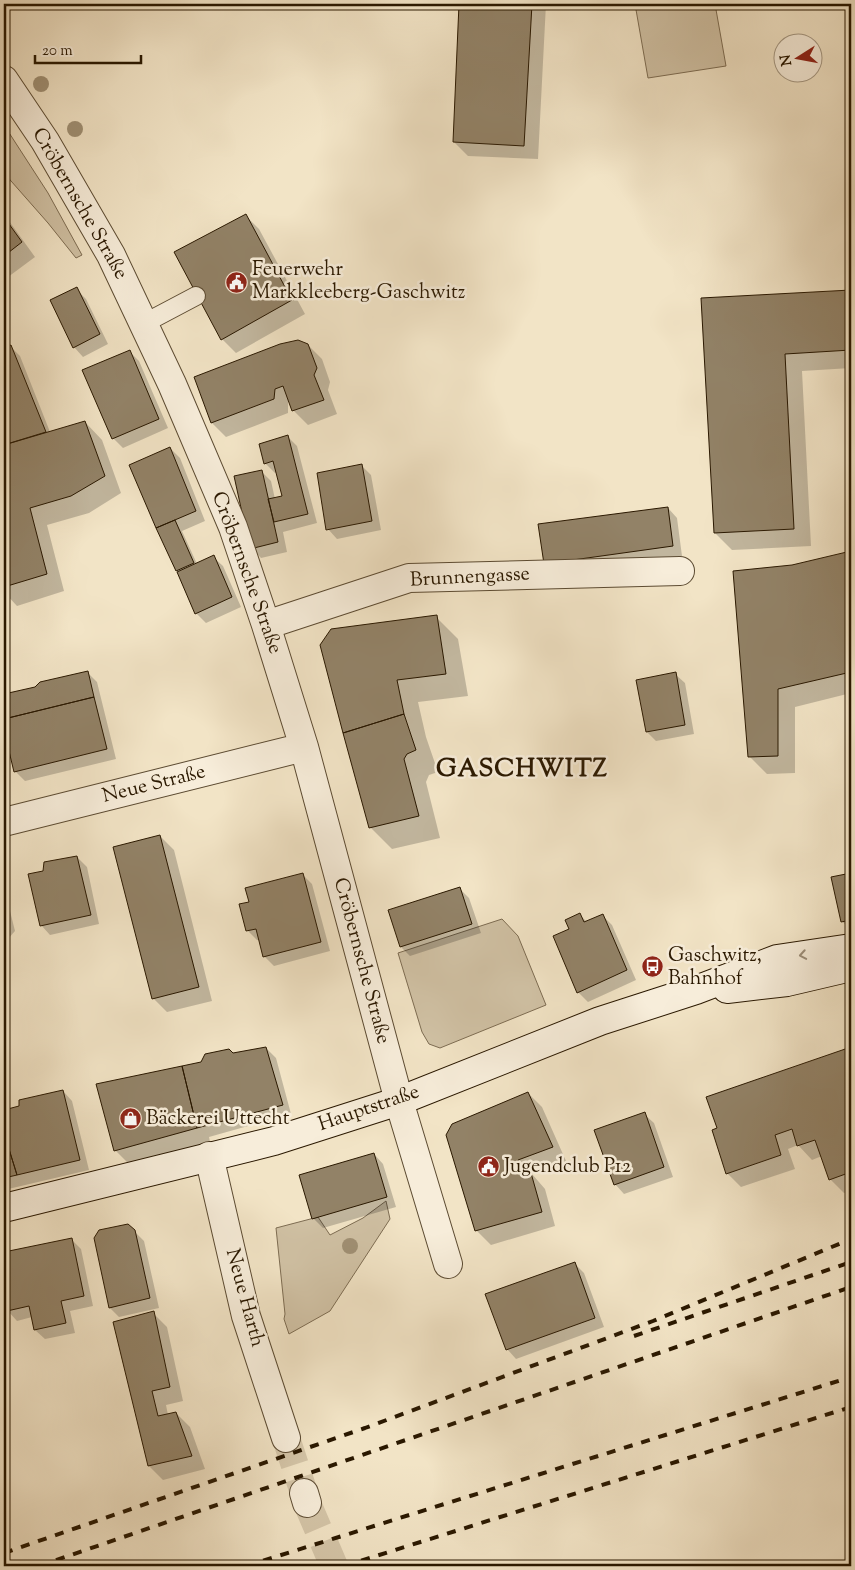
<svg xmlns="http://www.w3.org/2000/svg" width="855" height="1570" viewBox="0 0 855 1570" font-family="'Sorts Mill Goudy',serif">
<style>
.green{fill:#d0c1a4;stroke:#7d6c52}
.shadow{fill:#0003}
.building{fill:#928267;stroke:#2a1800}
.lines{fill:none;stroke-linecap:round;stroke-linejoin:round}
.street-tunnel{stroke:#d4c5a8;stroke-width:28;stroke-dasharray:28 14;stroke-linecap:butt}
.lane-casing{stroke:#5c4b32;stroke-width:20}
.street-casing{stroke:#5c4b32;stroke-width:30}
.secondary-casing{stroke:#2a1800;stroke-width:30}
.lane{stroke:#f7edda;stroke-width:18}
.street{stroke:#f7edda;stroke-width:28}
.secondary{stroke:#f7edda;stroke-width:28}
.rail{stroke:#2a1800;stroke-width:4;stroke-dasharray:9 9;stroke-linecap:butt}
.tree{fill:#a09074}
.oneway{stroke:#9b8d78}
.labels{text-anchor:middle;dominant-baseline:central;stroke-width:5;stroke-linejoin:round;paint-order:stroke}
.street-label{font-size:20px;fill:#2a1800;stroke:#f7edda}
.poi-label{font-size:20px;fill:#2a1800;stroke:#f7edda;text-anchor:start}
.district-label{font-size:25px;font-weight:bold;letter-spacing:1px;fill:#2a1800;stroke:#f7edda}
</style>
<rect width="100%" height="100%" fill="#f2e4c6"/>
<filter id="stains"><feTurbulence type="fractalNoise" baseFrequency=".004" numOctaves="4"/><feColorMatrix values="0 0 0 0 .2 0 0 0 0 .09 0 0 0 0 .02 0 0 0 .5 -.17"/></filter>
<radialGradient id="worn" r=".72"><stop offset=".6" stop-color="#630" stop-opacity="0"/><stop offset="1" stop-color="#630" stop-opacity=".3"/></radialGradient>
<path class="green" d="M 635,4 L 715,4 L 726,66 L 648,78 Z
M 4,125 L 48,193 L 82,255 L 76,258 L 48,223 L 4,173 Z
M 502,919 L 518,936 L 546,1005 L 440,1048 L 429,1044 L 422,1032 L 398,953 Z
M 386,1201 L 390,1219 L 330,1311 L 289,1334 L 284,1319 L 285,1314 L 276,1228 L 318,1217 L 330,1235 L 363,1218 Z"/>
<path class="shadow" d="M 461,4 L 546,4 L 538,159 L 468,156 L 454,142 Z
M 4,214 L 35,257 L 4,280 Z
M 245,215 L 259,229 L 305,314 L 236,353 L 222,339 Z
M 76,289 L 86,299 L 108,344 L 83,357 L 74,347 Z
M 851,291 L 851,368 L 802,371 L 811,546 L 732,550 L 715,533 L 703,299 Z
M 308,345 L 322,359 L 330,382 L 328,390 L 337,414 L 308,425 L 294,411 L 288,397 L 288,413 L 226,437 L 212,423 L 196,378 Z
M 10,346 L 20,356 L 50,432 L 85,422 L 102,440 L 121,493 L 89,513 L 47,525 L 64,591 L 17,606 L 4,592 L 4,446 L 12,444 L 4,425 L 4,349 Z
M 129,351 L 139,361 L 168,428 L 123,448 L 113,438 Z
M 288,437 L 297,446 L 317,523 L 283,532 L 287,552 L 261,558 L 252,548 L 261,471 L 271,481 L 275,499 L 284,497 L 277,472 L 275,473 L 265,463 Z
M 170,448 L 180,458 L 205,521 L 182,531 L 197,564 L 213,557 L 223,566 L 241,607 L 206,623 L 196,613 L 131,465 Z
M 361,465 L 371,475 L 381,530 L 337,539 L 328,529 Z
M 668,508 L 677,518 L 682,556 L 555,573 L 540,525 Z
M 851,552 L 851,693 L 795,707 L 795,773 L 767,774 L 749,756 L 792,566 Z
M 436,617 L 458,639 L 468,696 L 418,702 L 426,737 L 438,772 L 429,775 L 426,782 L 440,838 L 392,849 L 370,827 L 321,645 Z
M 87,672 L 97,682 L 116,759 L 25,781 L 15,771 L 4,723 L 4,696 L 36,688 Z
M 675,674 L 685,683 L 694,734 L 656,741 L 647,732 Z
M 160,836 L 174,850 L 212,1001 L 167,1012 L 153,998 Z
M 77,857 L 87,867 L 99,924 L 50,935 L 41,925 L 44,872 Z
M 302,874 L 312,884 L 330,951 L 274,966 L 264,956 L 260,940 L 257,940 L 248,931 L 251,903 Z
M 851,875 L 851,931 L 842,921 L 833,878 Z
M 4,887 L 15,931 L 8,939 L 4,940 Z
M 459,888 L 469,898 L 481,933 L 410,956 L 401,947 Z
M 580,915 L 587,922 L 602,915 L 612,925 L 636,980 L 588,1002 L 578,992 L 570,930 Z
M 266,1048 L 276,1058 L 291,1114 L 209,1137 L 210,1142 L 129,1164 L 115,1150 L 233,1054 Z
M 851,1048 L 851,1191 L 844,1193 L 830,1179 L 822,1156 L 812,1160 L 798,1145 L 788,1149 L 795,1169 L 741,1187 L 727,1173 L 718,1129 L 707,1098 Z
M 63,1091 L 72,1101 L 89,1170 L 4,1190 L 4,1111 L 20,1107 Z
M 528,1093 L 542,1107 L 566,1161 L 532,1174 L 545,1189 L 555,1226 L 491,1245 L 477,1231 L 447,1135 Z
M 644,1114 L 654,1123 L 673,1177 L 624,1194 L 615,1184 Z
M 374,1154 L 383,1164 L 396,1207 L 323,1228 L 313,1218 Z
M 134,1231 L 144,1241 L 159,1308 L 119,1317 L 110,1308 Z
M 71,1239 L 81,1249 L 93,1306 L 70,1311 L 75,1333 L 45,1339 L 35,1330 L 32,1317 L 17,1321 L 8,1311 L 4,1292 L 4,1254 Z
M 574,1263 L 584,1273 L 604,1327 L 516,1359 L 507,1349 Z
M 153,1313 L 167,1327 L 183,1401 L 166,1405 L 168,1415 L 176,1413 L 190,1427 L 205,1469 L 163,1480 L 149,1466 L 114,1323 Z"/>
<path class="building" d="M 459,4 L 532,4 L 524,146 L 453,142 Z
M 246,214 L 292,300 L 221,340 L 174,252 Z
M 4,217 L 22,242 L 4,256 Z
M 77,287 L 100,334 L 73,348 L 50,300 Z
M 851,290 L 851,350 L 785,354 L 794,529 L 714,533 L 701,298 Z
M 298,340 L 308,344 L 317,368 L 314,375 L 324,400 L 292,411 L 283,386 L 275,389 L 274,399 L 211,423 L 194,377 L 280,344 Z
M 11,345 L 46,432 L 10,443 L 4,428 L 4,348 Z
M 130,350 L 159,419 L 112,439 L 82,370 Z
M 85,421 L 105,476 L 71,496 L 30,508 L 47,574 L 4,587 L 4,445 Z
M 288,435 L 308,514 L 274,522 L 268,499 L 282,496 L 273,461 L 264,464 L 259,444 Z
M 170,447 L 196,511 L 156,528 L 129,465 Z
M 362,464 L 372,521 L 326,530 L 317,473 Z
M 262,470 L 278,542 L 250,549 L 234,476 Z
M 668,507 L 673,546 L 544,564 L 538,524 Z
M 175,520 L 194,563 L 176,571 L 156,528 Z
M 851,551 L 851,672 L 778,689 L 778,756 L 748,757 L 733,571 L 792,565 Z
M 214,555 L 232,597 L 195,614 L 177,572 Z
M 437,615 L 446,674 L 397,680 L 404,714 L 343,733 L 320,645 L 331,629 Z
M 88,671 L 94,697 L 4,719 L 4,694 L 35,687 L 40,682 Z
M 676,672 L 685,725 L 646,732 L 636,680 Z
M 94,697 L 107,749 L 14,772 L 4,730 L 4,719 Z
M 404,714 L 416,750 L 407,754 L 404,759 L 419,816 L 369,828 L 343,733 Z
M 160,835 L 199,987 L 152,999 L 113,847 Z
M 77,856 L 91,915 L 40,926 L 28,874 L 43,871 L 44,862 Z
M 303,873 L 321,942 L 263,957 L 256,929 L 246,931 L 239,904 L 249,902 L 245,888 Z
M 851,873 L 851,920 L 841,922 L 831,877 Z
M 460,887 L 472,924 L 400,947 L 388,910 Z
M 580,913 L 584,922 L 603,914 L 627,970 L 577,993 L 553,936 L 569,929 L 565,920 Z
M 266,1047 L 283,1105 L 197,1128 L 182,1066 L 201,1062 L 205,1054 L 229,1049 L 233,1053 Z
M 851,1047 L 851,1172 L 829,1180 L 815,1140 L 797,1146 L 792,1129 L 775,1135 L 781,1155 L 726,1174 L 712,1130 L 717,1128 L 706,1097 Z
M 182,1066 L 197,1128 L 114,1151 L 96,1084 Z
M 63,1090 L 80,1160 L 17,1175 L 4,1133 L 4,1110 L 19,1106 L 19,1100 Z
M 528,1092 L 553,1147 L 518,1160 L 523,1176 L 531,1173 L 542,1212 L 475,1231 L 446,1135 L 452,1124 Z
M 645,1112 L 664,1167 L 614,1185 L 594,1130 Z
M 4,1133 L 17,1175 L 4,1178 Z
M 374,1153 L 387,1197 L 312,1219 L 299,1175 Z
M 128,1224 L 135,1230 L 150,1298 L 109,1308 L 94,1238 L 99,1230 Z
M 72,1238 L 84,1296 L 61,1301 L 66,1323 L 34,1330 L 29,1306 L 7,1311 L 4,1298 L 4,1252 Z
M 575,1262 L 595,1318 L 506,1350 L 485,1294 Z
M 154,1311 L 170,1387 L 152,1391 L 158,1416 L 176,1412 L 192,1456 L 148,1466 L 113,1322 Z"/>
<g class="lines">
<path class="street-tunnel" d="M 286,1438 L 304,1493
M 307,1503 L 334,1566"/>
<defs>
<path id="lane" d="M 143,324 L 196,296"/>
<path id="street" d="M 4,80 L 45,141 L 111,255 L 172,384 L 233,527 L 266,625 L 304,747 L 399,1101 L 448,1264
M 266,625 L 409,578 L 680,571
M 4,822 L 304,747
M 209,1156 L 246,1316 L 286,1438
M 304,1493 L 307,1503"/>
<path id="secondary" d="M 727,989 L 787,982 L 851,967
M 4,1208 L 274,1141 L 399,1101 L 600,1021 L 696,990 L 777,959 L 851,948"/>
</defs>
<use href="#lane" class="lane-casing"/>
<use href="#street" class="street-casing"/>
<use href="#secondary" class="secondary-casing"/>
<use href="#lane" class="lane"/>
<use href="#street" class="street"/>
<use href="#secondary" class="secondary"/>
<path class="rail" d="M 634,1336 L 851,1262
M 4,1553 L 365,1428 L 653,1321 L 851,1239
M 39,1566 L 851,1287
M 246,1566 L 851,1377
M 344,1566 L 851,1407"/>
</g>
<g class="tree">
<circle cx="41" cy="84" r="8"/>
<circle cx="75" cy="129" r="8"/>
<circle cx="350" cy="1246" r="8"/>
</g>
<defs><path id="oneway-chevron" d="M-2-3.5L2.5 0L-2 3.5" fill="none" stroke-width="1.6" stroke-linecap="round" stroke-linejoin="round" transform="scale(1.25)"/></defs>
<use class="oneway" href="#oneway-chevron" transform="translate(803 955) rotate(170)"/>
<defs>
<symbol id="civic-disc" viewBox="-11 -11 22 22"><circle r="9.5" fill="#8f2418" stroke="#f7edda"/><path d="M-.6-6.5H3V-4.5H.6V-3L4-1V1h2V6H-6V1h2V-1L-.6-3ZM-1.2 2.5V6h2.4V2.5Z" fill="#fff"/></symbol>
<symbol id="bus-disc" viewBox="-11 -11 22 22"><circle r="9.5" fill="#8f2418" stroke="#f7edda"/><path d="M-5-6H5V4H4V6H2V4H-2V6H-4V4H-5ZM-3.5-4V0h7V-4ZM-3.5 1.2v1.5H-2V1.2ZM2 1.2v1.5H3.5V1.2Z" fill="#fff"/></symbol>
<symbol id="shop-disc" viewBox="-11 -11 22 22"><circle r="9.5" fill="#8f2418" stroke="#f7edda"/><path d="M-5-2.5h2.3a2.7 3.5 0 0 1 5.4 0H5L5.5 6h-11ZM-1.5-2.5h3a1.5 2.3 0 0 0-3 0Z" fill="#fff"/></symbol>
</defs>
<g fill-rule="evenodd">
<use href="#civic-disc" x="224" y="270" width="25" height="25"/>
<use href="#bus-disc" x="640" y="954" width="25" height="25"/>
<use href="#shop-disc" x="118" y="1106" width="25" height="25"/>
<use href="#civic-disc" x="476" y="1154" width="25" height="25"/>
</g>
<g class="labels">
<g class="street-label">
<text transform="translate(79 204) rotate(60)">Cröbernsche Straße</text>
<text transform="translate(246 573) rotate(70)">Cröbernsche Straße</text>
<text transform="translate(470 578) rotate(-3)">Brunnengasse</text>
<text transform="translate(154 785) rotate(-14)">Neue Straße</text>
<text transform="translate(361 961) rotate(75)">Cröbernsche Straße</text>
<text transform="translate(369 1109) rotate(-19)">Hauptstraße</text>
<text transform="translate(244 1298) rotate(75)">Neue Harth</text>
</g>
<g class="poi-label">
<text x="252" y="270">Feuerwehr<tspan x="252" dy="23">Markkleeberg-Gaschwitz</tspan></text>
<text x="668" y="956">Gaschwitz,<tspan x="668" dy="23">Bahnhof</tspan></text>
<text x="146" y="1119">Bäckerei Uttecht</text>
<text x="504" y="1167">Jugendclub P12</text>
</g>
<g class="district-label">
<text x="522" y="770">GASCHWITZ</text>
</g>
</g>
<rect width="855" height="1570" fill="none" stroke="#f2e4c6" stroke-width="20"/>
<rect x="5" y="5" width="845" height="1560" fill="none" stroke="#2a1800" stroke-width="2.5"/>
<rect x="10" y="10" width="835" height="1550" fill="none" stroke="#2a1800"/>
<g transform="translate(798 58) rotate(259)"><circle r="24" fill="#f7edda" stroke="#a59883"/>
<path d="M0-4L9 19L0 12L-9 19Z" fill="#8f2418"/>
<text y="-8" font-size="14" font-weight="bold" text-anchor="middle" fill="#2a1800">N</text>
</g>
<path d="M35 55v8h106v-8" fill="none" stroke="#2a1800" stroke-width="2.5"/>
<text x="42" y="55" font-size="15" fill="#2a1800" stroke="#f7edda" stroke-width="4" paint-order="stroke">20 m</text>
<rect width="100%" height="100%" filter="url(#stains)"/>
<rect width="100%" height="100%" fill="url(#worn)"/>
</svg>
